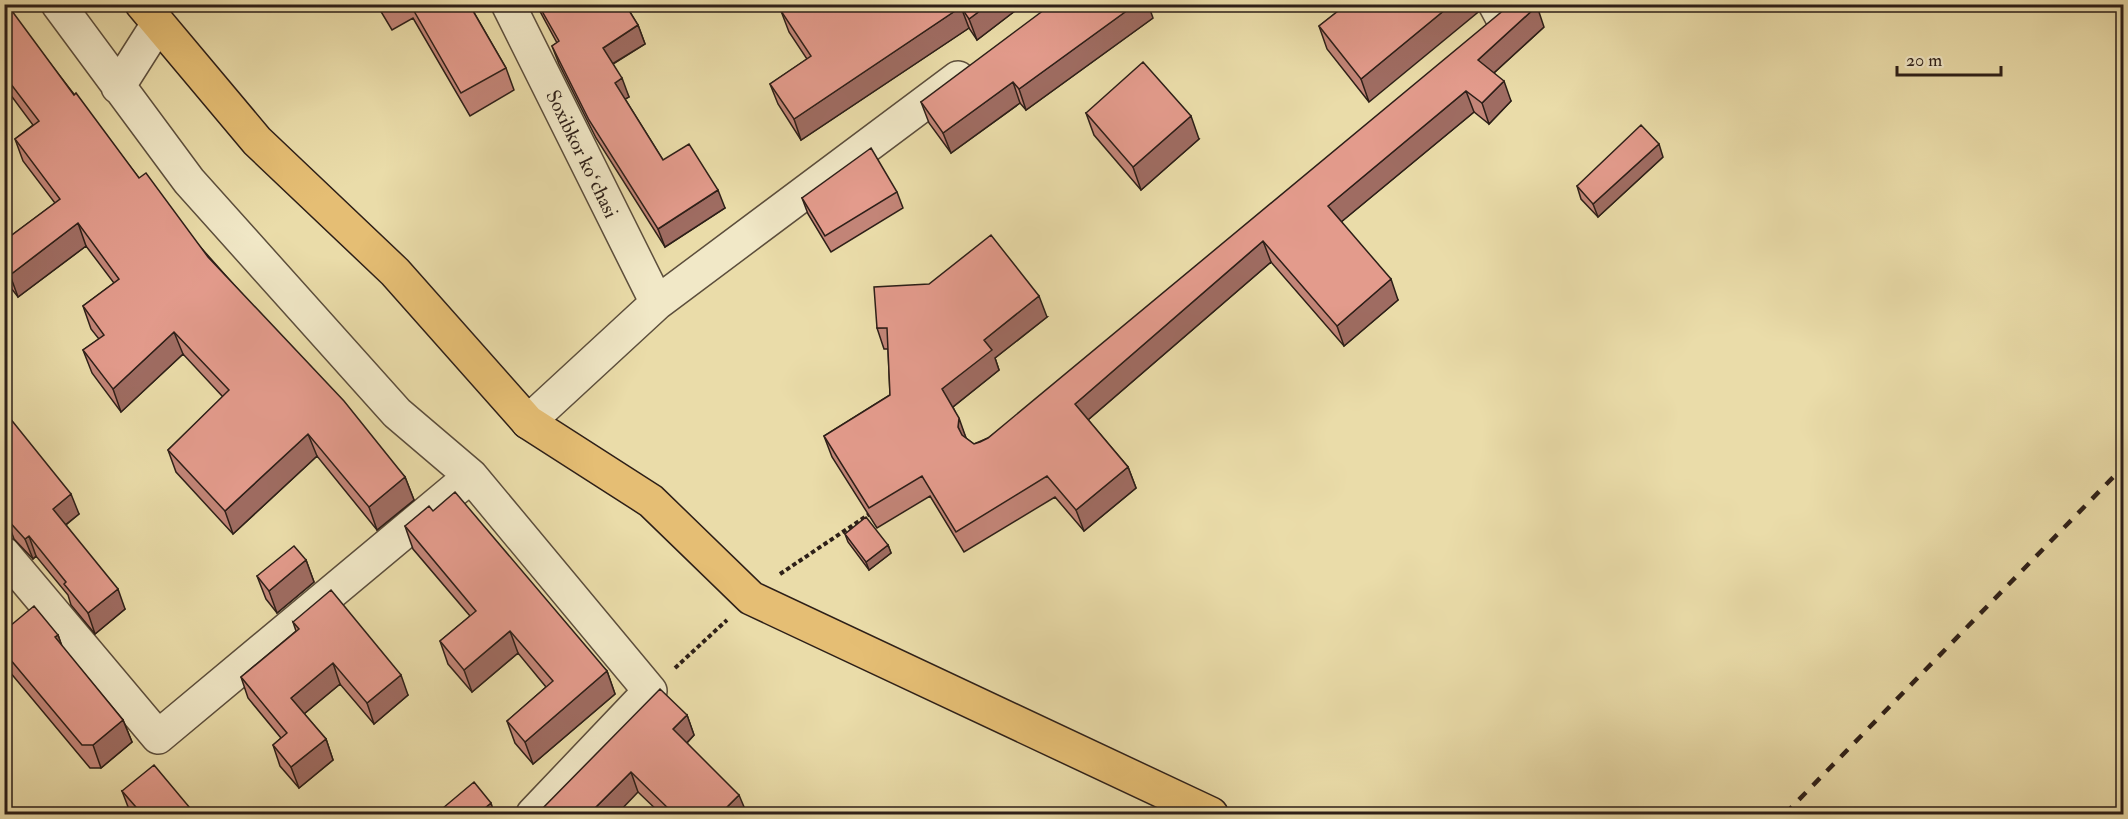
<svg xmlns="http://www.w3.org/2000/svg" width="2128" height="819" viewBox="0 0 2128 819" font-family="'IM FELL Double Pica',serif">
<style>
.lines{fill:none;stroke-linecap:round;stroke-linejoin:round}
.minor-casing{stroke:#5c4e3c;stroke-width:36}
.major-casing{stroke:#2d1f18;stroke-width:36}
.path{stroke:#2d1f18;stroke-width:4;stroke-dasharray:4.5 3;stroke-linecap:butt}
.minor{stroke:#f1e8c7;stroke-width:33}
.major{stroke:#e5be74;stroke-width:33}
.rail{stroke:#2d1f18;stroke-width:4.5;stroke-dasharray:10 10;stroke-linecap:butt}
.wall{fill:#c38578;stroke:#2d1f18;stroke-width:1.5}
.shaded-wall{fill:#9f6c62;stroke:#2d1f18;stroke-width:1.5}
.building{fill:#e39b8c;stroke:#2d1f18;stroke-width:1.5}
.labels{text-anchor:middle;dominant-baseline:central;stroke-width:4.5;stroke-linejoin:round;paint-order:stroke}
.street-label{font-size:20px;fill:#2d1f18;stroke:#f1e8c7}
</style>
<rect width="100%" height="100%" fill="#eadca9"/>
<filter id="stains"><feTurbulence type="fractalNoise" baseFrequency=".00333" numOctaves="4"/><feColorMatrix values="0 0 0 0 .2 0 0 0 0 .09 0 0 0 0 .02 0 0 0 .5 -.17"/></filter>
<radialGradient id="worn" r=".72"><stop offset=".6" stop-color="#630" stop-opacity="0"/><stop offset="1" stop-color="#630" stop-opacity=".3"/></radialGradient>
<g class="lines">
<defs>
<path id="minor" d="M 58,4 L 189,181 L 397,413 L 471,476 L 650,691 L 533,814
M 508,4 L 657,303
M 1495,4 L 1502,17
M 118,87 L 158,24
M 528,422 L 657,303 L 958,78
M 4,554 L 158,737 L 471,476"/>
<path id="major" d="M 142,4 L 257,141 L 395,272 L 528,422 L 651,501 L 751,598 L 1211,814"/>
</defs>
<use href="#minor" class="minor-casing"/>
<use href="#major" class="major-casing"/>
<path class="path" d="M 780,574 L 871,513
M 675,668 L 727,620"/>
<use href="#minor" class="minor"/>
<use href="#major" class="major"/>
<path class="rail" d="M 1785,814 L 2124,466"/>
</g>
<path class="wall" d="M 4,4 L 139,178 L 405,477 L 414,500 L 377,530 L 317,456 L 233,534 L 176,472 L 168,450 L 223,397 L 183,354 L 121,412 L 92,373 L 83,350 L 99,339 L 91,329 L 83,306 L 114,283 L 86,246 L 18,297 L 4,279 L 4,241 L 55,203 L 23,161 L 15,139 L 33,125 L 4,86 Z
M 469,4 L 506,68 L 514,90 L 470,116 L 413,18 L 392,30 L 377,5 Z
M 536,4 L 625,4 L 638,25 L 645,44 L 613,64 L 629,97 L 625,99 L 663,160 L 725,208 L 665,247 L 596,138 L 559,64 L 552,46 L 557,43 Z
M 1024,4 L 977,40 L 969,28 L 801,140 L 778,104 L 770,84 L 807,59 L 789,32 L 781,11 Z
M 1347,4 L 1369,102 L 1327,49 L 1319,26 Z
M 1153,18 L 1026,110 L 1020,103 L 951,153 L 929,123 L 921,102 Z
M 1544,27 L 1494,73 L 1511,101 L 1489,124 L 1474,112 L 1341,222 L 1398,300 L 1344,346 L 1271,262 L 1088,420 L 1128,467 L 1136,488 L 1084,531 L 1055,497 L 964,552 L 930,496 L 877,528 L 832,457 L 824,436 L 890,395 L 888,349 L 884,349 L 877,328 L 1047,317 L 995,358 L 999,370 L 953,407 L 966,438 L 974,444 L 988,438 Z
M 1086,113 L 1199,139 L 1141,190 L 1094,135 Z
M 1663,157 L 1598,217 L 1581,199 L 1577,186 Z
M 897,192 L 903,208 L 831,252 L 808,214 L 802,198 Z
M 4,421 L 79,514 L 66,525 L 125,609 L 95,634 L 71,605 L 68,595 L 36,556 L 33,559 L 14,539 L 7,520 L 4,517 Z
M 433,511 L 607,671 L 615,694 L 533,764 L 515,743 L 507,721 L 546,687 L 518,653 L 472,692 L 448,664 L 440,641 L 470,616 L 413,549 L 405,526 Z
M 845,534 L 888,545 L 891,553 L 869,570 L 848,542 Z
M 306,560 L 314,582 L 277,613 L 266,599 L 257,576 Z
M 293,622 L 408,695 L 374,724 L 340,684 L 304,714 L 326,739 L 333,760 L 299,788 L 280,766 L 273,745 L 281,738 L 248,698 L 241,677 L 296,631 Z
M 4,631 L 58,635 L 62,647 L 123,720 L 132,742 L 101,768 L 90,768 L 4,665 Z
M 687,715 L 694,735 L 687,743 L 747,814 L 661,814 L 638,792 L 537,814 Z
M 122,791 L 195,814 L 132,814 L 130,812 Z"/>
<path class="shaded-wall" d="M 989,4 L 1024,4 L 977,40 L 969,19 Z
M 1136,4 L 1148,4 L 1153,18 L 1026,110 L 1019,89 Z
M 1452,4 L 1488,4 L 1369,102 L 1361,79 Z
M 1537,6 L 1544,27 L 1485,81 L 1478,60 Z
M 961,7 L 969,28 L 801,140 L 794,119 Z
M 638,25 L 645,44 L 609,66 L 603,48 Z
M 622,78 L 629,97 L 622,101 L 615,83 Z
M 1504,81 L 1511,101 L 1489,124 L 1482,103 Z
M 1013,82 L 1020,103 L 951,153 L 943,133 Z
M 1466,91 L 1474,112 L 1335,227 L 1328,206 Z
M 1191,116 L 1199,139 L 1141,190 L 1133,167 Z
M 1659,144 L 1663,157 L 1598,217 L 1593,204 Z
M 718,190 L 725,208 L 665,247 L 658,229 Z
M 78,223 L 86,246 L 18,297 L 10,275 Z
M 1263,241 L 1271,262 L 1082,425 L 1075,404 Z
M 1391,279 L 1398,300 L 1344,346 L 1337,326 Z
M 1039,296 L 1047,317 L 995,358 L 999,370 L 949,410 L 942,389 L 984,340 Z
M 174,332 L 183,354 L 121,412 L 113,389 Z
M 959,418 L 966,438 L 966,448 L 958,427 Z
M 308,434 L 317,456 L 233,534 L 225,511 Z
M 1128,467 L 1136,488 L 1084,531 L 1076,510 Z
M 405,477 L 414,500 L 377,530 L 369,507 Z
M 71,494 L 79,514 L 60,529 L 53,509 Z
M 29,536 L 36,556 L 33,559 L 25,539 Z
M 888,545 L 891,553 L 869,570 L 866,562 Z
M 306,560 L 314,582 L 277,613 L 269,591 Z
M 118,589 L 125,609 L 95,634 L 88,613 Z
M 510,631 L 518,653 L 472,692 L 464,670 Z
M 58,635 L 66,657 L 55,637 Z
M 333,663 L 340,684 L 299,718 L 291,698 Z
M 607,671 L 615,694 L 533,764 L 525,742 Z
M 401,675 L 408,695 L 374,724 L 367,703 Z
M 687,715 L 694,735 L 680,750 L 673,729 Z
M 123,720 L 132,742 L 101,768 L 93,745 Z
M 326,739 L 333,760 L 299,788 L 291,767 Z
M 631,772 L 638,792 L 617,814 L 589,814 Z
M 739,795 L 747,814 L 720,814 Z
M 491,803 L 494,812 L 490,814 L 478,814 Z"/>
<path class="building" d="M 4,4 L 6,4 L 12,11 L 74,95 L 76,93 L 139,178 L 146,173 L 208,257 L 344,401 L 405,477 L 369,507 L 308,434 L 225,511 L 168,450 L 229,390 L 174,332 L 113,389 L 83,350 L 104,335 L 83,306 L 119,279 L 78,223 L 10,275 L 4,268 L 4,241 L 60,199 L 15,139 L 39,121 L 4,75 Z
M 410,4 L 469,4 L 506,68 L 461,93 Z
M 538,4 L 625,4 L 638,25 L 603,48 L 622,78 L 615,83 L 663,160 L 689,144 L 718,190 L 658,229 L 589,120 L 552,46 L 559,41 Z
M 790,4 L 989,4 L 969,19 L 961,7 L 794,119 L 770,84 L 811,56 L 781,11 Z
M 1052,4 L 1136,4 L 1019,89 L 1013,82 L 943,133 L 921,102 Z
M 1347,4 L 1452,4 L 1361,79 L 1319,26 Z
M 1511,4 L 1535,4 L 1537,6 L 1478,60 L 1504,81 L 1482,103 L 1466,91 L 1328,206 L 1391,279 L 1337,326 L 1263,241 L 1075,404 L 1128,467 L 1076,510 L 1047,476 L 956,532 L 922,476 L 869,508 L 824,436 L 890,395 L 887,328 L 877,328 L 874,287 L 929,284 L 991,235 L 1039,296 L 984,340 L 992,350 L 942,389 L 959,418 L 958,427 L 962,435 L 974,444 L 980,442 L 988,438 Z
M 1143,62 L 1191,116 L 1133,167 L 1086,113 Z
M 1641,125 L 1659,144 L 1593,204 L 1577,186 Z
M 871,148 L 897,192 L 825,236 L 802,198 Z
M 9,417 L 71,494 L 53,509 L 118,589 L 88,613 L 64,584 L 66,582 L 29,536 L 25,539 L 6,518 L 11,514 L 4,506 L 4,421 Z
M 455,492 L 607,671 L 525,742 L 507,721 L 553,681 L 510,631 L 464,670 L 440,641 L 476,611 L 405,526 L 429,506 L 433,511 Z
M 866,517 L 888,545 L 866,562 L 845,534 Z
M 294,546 L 306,560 L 269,591 L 257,576 Z
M 331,590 L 401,675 L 367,703 L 333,663 L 291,698 L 326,739 L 291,767 L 273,745 L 287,733 L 241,677 L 299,629 L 293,622 Z
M 34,606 L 58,635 L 55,637 L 123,720 L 93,745 L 82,745 L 4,652 L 4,631 Z
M 660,689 L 687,715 L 673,729 L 739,795 L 720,814 L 674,814 L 631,772 L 589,814 L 537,814 Z
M 154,765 L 195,814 L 142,814 L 122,791 Z
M 474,782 L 491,803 L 478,814 L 448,814 L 443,808 Z"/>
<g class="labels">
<g class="street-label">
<text transform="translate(582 154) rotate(64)">Soxibkor koʻchasi</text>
</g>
</g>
<rect width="2128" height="819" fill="none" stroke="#eadca9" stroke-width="24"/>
<rect x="6" y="6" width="2116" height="807" fill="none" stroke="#2d1f18" stroke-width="3"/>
<rect x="12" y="12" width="2104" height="795" fill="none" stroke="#2d1f18" stroke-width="1.5"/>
<path d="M1897 66v9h104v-9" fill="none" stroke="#2d1f18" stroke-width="3"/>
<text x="1906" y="66" font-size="18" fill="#2d1f18" stroke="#f1e8c7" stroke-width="4.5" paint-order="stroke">20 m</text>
<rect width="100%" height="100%" filter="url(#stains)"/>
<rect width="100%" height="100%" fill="url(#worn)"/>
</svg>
